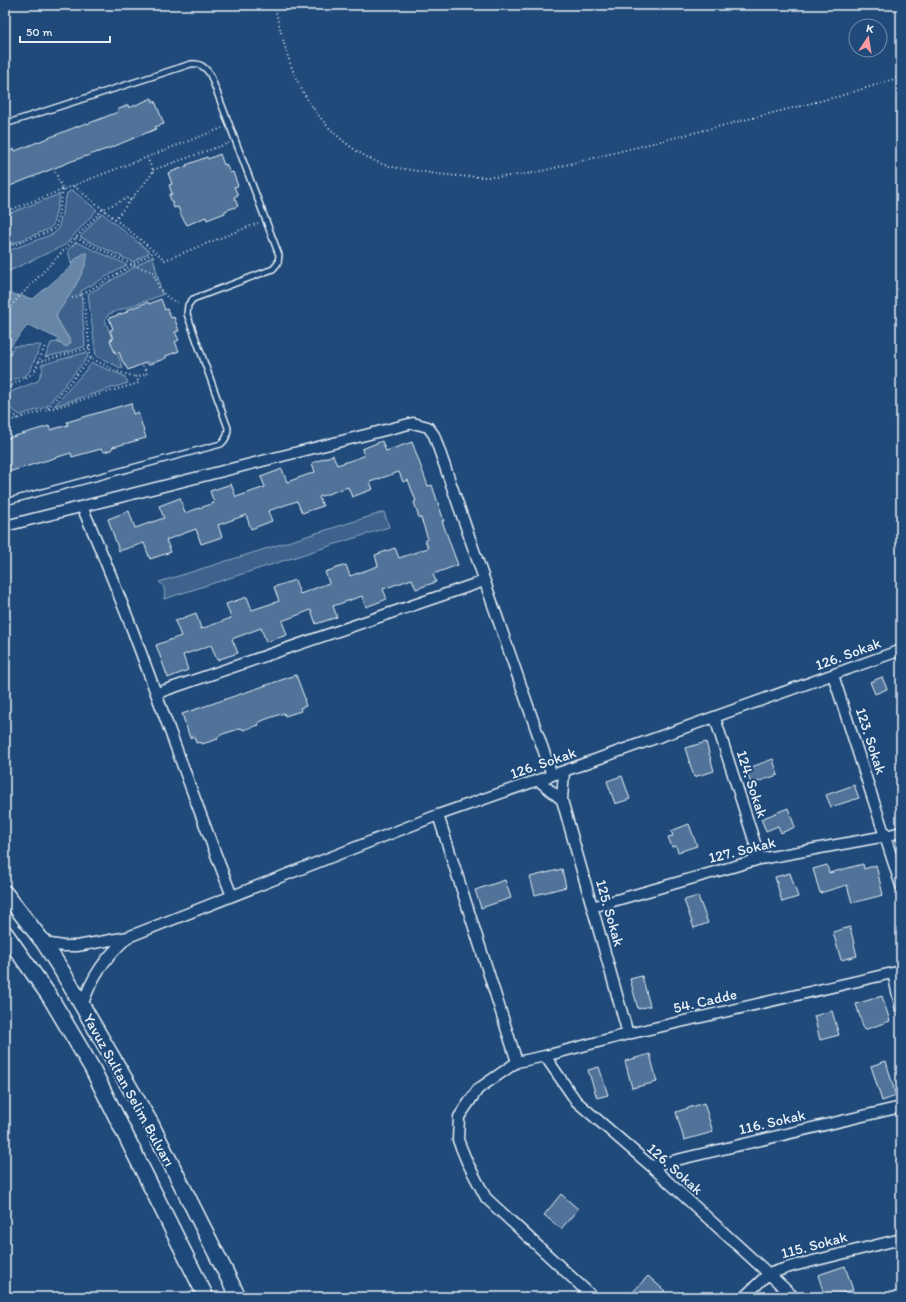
<svg xmlns="http://www.w3.org/2000/svg" width="906" height="1302" viewBox="0 0 906 1302" font-family="Itim,sans-serif">
<style>
.green{fill:#3c628c;stroke:#92aac2}
.water{fill:#6685a7;stroke:#9ab0c7}
.building{fill:#517399;stroke:#e8f1f8}
.lines{fill:none;stroke-linecap:round;stroke-linejoin:round}
.service-casing{stroke:#e8f1f8;stroke-width:8}
.minor-casing{stroke:#e8f1f8;stroke-width:13}
.primary-casing{stroke:#e8f1f8;stroke-width:18}
.path{stroke:#e8f1f8;stroke-width:2;stroke-dasharray:1 3;stroke-linecap:butt}
.service{stroke:#1f4a7a;stroke-width:5}
.minor{stroke:#1f4a7a;stroke-width:10}
.primary{stroke:#1f4a7a;stroke-width:15}
.labels{text-anchor:middle;dominant-baseline:central;stroke-width:4;stroke-linejoin:round;paint-order:stroke}
.street-label{font-size:15px;fill:#e8f1f8;stroke:#1f4a7a}
</style>
<rect width="100%" height="100%" fill="#1f4a7a"/>
<filter id="ink" filterUnits="userSpaceOnUse"><feTurbulence type="fractalNoise" baseFrequency=".025" numOctaves="2"/><feDisplacementMap in="SourceGraphic" scale="8" xChannelSelector="R" yChannelSelector="G"/><feConvolveMatrix kernelMatrix="1 2 1 2 8 2 1 2 1" color-interpolation-filters="sRGB"/></filter>
<g filter="url(#ink)">
<path class="green" d="M 72,190 L 97,210 L 65,245 L 5,273 L 5,252 L 53,234 L 58,230 L 67,193 Z
M 60,194 L 53,225 L 49,229 L 9,245 L 5,236 L 5,215 Z
M 102,213 L 150,252 L 133,262 L 80,237 Z
M 76,242 L 127,265 L 81,291 L 85,346 L 71,351 L 45,357 L 51,343 L 57,342 L 64,346 L 71,342 L 58,321 L 56,315 L 76,285 L 87,258 L 84,253 L 71,263 L 68,250 Z
M 153,256 L 162,295 L 109,314 L 105,320 L 123,369 L 96,356 L 88,294 Z
M 41,345 L 30,371 L 25,376 L 5,382 L 5,359 L 7,358 L 14,346 Z
M 87,352 L 88,357 L 46,407 L 20,415 L 5,405 L 5,394 L 38,381 L 43,369 L 41,365 Z
M 92,363 L 124,376 L 128,383 L 54,406 Z
M 384,512 L 389,527 L 164,599 C 165,591 165,586 159,582 Z"/>
<path class="water" d="M 84,253 L 87,253 C 90,266 65,303 56,315 L 58,321 L 71,342 L 69,345 L 67,347 L 57,342 L 59,339 L 31,326 L 27,326 L 5,353 L 5,343 L 12,332 L 9,332 L 5,338 L 5,292 L 33,299 L 72,266 L 71,263 Z"/>
<path class="building" d="M 152,98 L 153,102 L 155,101 L 164,124 L 155,127 L 156,129 L 110,148 L 72,161 L 5,188 L 5,153 L 14,149 L 15,151 L 86,123 L 87,124 L 118,112 L 117,110 L 128,105 L 129,108 Z
M 220,154 L 224,165 L 226,164 L 230,173 L 233,172 L 238,186 L 234,187 L 238,195 L 234,197 L 238,206 L 225,211 L 225,213 L 207,220 L 206,217 L 187,225 L 181,215 L 178,207 L 174,208 L 169,195 L 172,194 L 169,185 L 172,184 L 168,173 L 187,166 L 186,165 L 207,157 L 208,159 Z
M 161,299 L 165,310 L 167,309 L 171,318 L 174,317 L 179,331 L 175,332 L 179,340 L 175,342 L 179,351 L 166,356 L 166,358 L 148,365 L 147,362 L 128,370 L 122,360 L 119,352 L 115,353 L 110,340 L 113,339 L 110,330 L 113,329 L 109,318 L 127,312 L 127,310 L 148,302 L 149,304 Z
M 131,403 L 133,414 L 138,412 L 146,438 L 113,447 L 111,450 L 104,452 L 101,449 L 72,457 L 71,453 L 5,473 L 5,439 L 49,426 L 50,430 L 68,425 L 67,422 Z
M 382,441 L 386,451 L 412,442 L 428,486 L 432,485 L 444,521 L 442,521 L 458,565 L 433,574 L 436,582 L 416,589 L 412,579 L 383,589 L 387,599 L 366,607 L 362,596 L 333,606 L 337,617 L 316,624 L 311,610 L 282,621 L 287,635 L 266,642 L 261,628 L 232,639 L 238,653 L 217,660 L 211,645 L 183,655 L 188,670 L 168,678 L 156,645 L 181,636 L 175,621 L 196,613 L 201,629 L 231,618 L 226,604 L 247,597 L 252,610 L 279,601 L 274,587 L 295,580 L 300,594 L 329,583 L 325,572 L 346,565 L 350,576 L 378,566 L 375,555 L 395,548 L 399,558 L 428,548 L 425,540 L 428,539 L 421,518 L 419,518 L 414,502 L 416,501 L 408,480 L 403,482 L 399,472 L 370,482 L 373,489 L 352,497 L 348,487 L 319,497 L 323,506 L 302,513 L 297,501 L 268,511 L 272,521 L 251,529 L 246,515 L 218,525 L 222,537 L 201,544 L 196,529 L 166,540 L 171,552 L 150,559 L 144,543 L 119,551 L 108,519 L 129,511 L 135,528 L 164,518 L 159,506 L 180,498 L 185,513 L 214,503 L 210,491 L 231,484 L 236,497 L 265,487 L 261,477 L 282,469 L 287,482 L 315,472 L 312,463 L 333,455 L 337,465 L 364,456 L 362,449 Z
M 296,675 L 305,699 L 304,700 L 306,706 L 300,708 L 301,711 L 285,716 L 284,713 L 264,720 L 258,723 L 259,725 L 243,730 L 242,728 L 223,734 L 217,737 L 218,739 L 202,744 L 201,742 L 196,743 L 194,736 L 190,738 L 182,714 Z
M 882,677 L 887,689 L 875,694 L 870,682 Z
M 706,742 L 714,771 L 694,777 L 685,748 Z
M 773,759 L 778,775 L 751,784 L 746,769 Z
M 622,776 L 630,799 L 615,804 L 607,781 Z
M 854,785 L 859,798 L 831,807 L 826,795 Z
M 788,808 L 795,827 L 781,833 L 778,826 L 766,831 L 761,819 Z
M 689,824 L 697,846 L 678,852 L 676,846 L 672,847 L 668,837 L 673,836 L 671,831 Z
M 863,864 L 864,869 L 876,865 L 883,895 L 852,903 L 847,885 L 820,893 L 813,869 L 827,865 L 829,873 Z
M 562,869 L 566,887 L 535,895 L 530,877 Z
M 790,873 L 798,897 L 782,902 L 775,877 Z
M 505,880 L 511,898 L 481,908 L 475,890 Z
M 698,896 L 708,923 L 694,928 L 684,900 Z
M 850,927 L 857,956 L 841,960 L 833,932 Z
M 642,976 L 650,1006 L 638,1009 L 630,979 Z
M 882,996 L 890,1021 L 864,1030 L 856,1004 Z
M 832,1011 L 839,1035 L 820,1040 L 814,1016 Z
M 650,1054 L 657,1082 L 632,1088 L 625,1061 Z
M 886,1061 L 896,1096 L 882,1101 L 871,1066 Z
M 599,1067 L 608,1095 L 597,1098 L 588,1070 Z
M 704,1103 L 713,1132 L 684,1140 L 676,1112 Z
M 561,1194 L 578,1209 L 561,1229 L 544,1215 Z
M 845,1266 L 853,1290 L 825,1297 L 818,1275 Z
M 648,1276 L 665,1291 L 660,1297 L 628,1297 Z"/>
<g class="lines">
<defs>
<path id="service" d="M 5,124 L 191,64 C 200,63 205,67 210,74 L 279,255 L 278,263 L 273,269 L 193,299 L 188,305 L 187,314 L 228,428 C 228,435 226,440 221,444 L 5,502"/>
<path id="minor" d="M 82,507 C 99,544 114,583 129,621 C 164,713 196,805 232,896
M 5,526 L 413,423 L 428,427 L 434,435 L 552,775
M 833,675 L 901,886
M 157,693 L 484,581
M 715,718 L 760,859
M 564,771 L 562,800 L 628,1034
M 538,780 L 562,800
M 592,907 L 760,859 L 886,836 L 901,832
M 44,943 L 63,946 L 77,946 L 128,937 L 438,815
M 893,973 L 901,1010
M 82,1006 C 92,976 105,958 128,937
M 545,1056 L 576,1101 L 651,1166 L 794,1297
M 517,1062 L 438,815 L 564,771 L 901,650
M 651,1166 L 901,1107
M 593,1297 L 486,1198 L 467,1162 L 458,1140 L 459,1117 L 478,1089 L 517,1062 L 545,1056 L 628,1034 L 901,971
M 744,1297 L 768,1274 L 793,1266 L 901,1239"/>
<path id="primary" d="M 5,893 L 44,943 L 62,971 L 151,1124 L 238,1297
M 5,933 L 50,997 L 92,1068 L 206,1297"/>
</defs>
<use href="#service" class="service-casing"/>
<use href="#minor" class="minor-casing"/>
<use href="#primary" class="primary-casing"/>
<path class="path" d="M 274,5 C 281,30 286,57 297,80 C 314,117 344,149 382,164 C 397,169 414,170 430,173 C 468,178 500,179 538,172 L 840,96 L 901,77
M 153,170 L 229,143
M 74,186 L 115,219 L 152,174 L 153,170 L 147,158
M 5,212 L 222,128
M 115,219 L 165,260 L 258,223
M 76,238 L 133,265 L 153,272 C 160,291 161,295 180,304
M 5,242 L 7,248
M 5,248 L 51,231 L 56,227 L 63,190 L 54,169
M 72,298 L 83,294
M 5,312 L 103,209 L 128,198 L 131,200
M 91,358 L 83,294 L 154,252
M 38,362 L 89,348
M 5,389 L 34,373 L 45,346
M 48,408 L 91,358 L 116,371 L 136,377
M 5,409 L 19,418 L 139,383 L 136,377 L 147,374 L 142,364
M 5,422 L 19,418"/>
<use href="#service" class="service"/>
<use href="#minor" class="minor"/>
<use href="#primary" class="primary"/>
</g>
</g>
<g class="labels">
<g class="street-label">
<text transform="translate(848 654) rotate(-20)">126. Sokak</text>
<text transform="translate(871 741) rotate(72)">123. Sokak</text>
<text transform="translate(543 763) rotate(-19)">126. Sokak</text>
<text transform="translate(752 784) rotate(72)">124. Sokak</text>
<text transform="translate(742 850) rotate(-14)">127. Sokak</text>
<text transform="translate(610 913) rotate(74)">125. Sokak</text>
<text transform="translate(705 1001) rotate(-13)">54. Cadde</text>
<text transform="translate(129 1090) rotate(61)">Yavuz Sultan Selim Bulvarı</text>
<text transform="translate(772 1122) rotate(-13)">116. Sokak</text>
<text transform="translate(675 1169) rotate(42)">126. Sokak</text>
<text transform="translate(814 1245) rotate(-15)">115. Sokak</text>
</g>
</g>
<rect width="906" height="1302" fill="none" stroke="#1f4a7a" stroke-width="20"/>
<rect x="10" y="10" width="886" height="1282" fill="none" stroke="#e8f1f8" stroke-width="1.5" filter="url(#ink)"/>
<g transform="translate(868 38) rotate(12)"><circle r="19" fill="#1f4a7a" stroke="#6f8dac"/>
<path d="M0-3L7 15L0 10L-7 15Z" fill="#ff9aa2"/>
<text y="-6" font-size="11" font-weight="bold" text-anchor="middle" fill="#e8f1f8">K</text>
</g>
<path d="M20 36v6h90v-6" fill="none" stroke="#e8f1f8" stroke-width="2"/>
<text x="26" y="36" font-size="12" fill="#e8f1f8" stroke="#1f4a7a" stroke-width="3" paint-order="stroke">50 m</text>
</svg>
